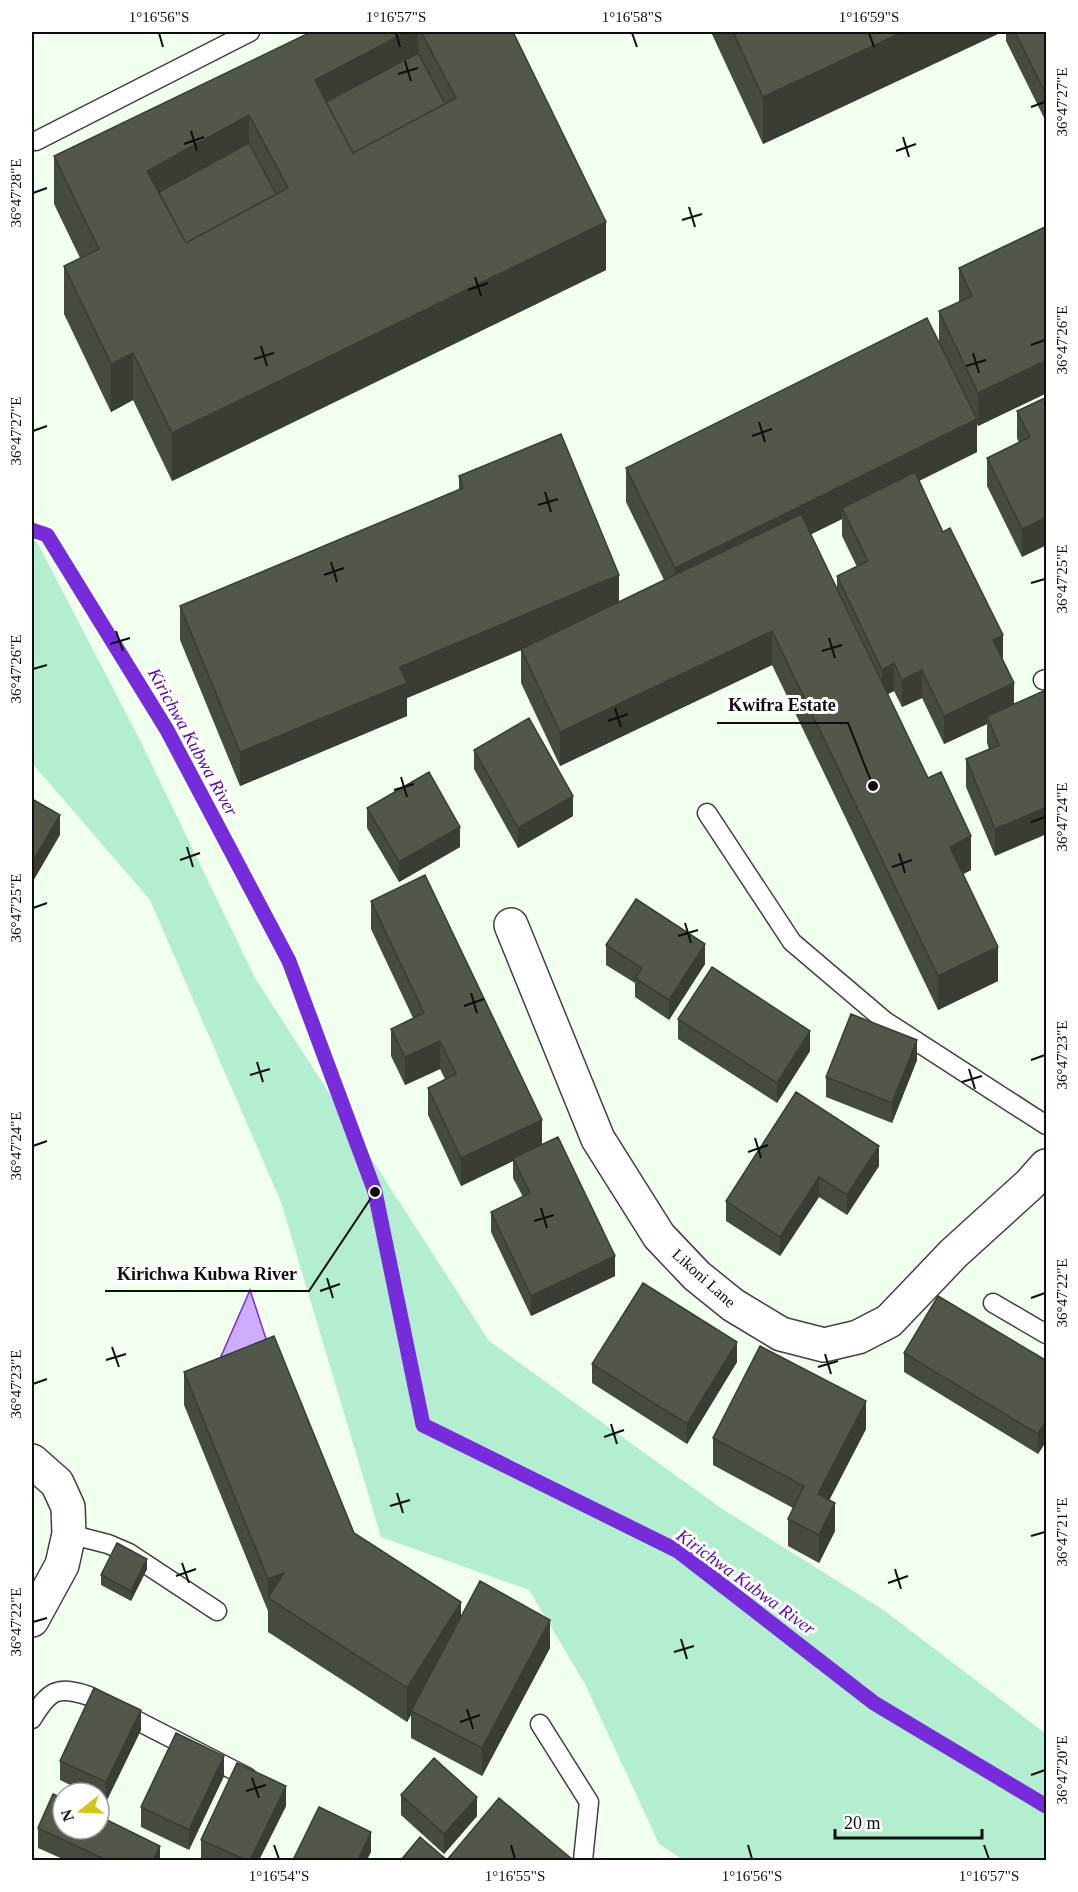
<svg xmlns="http://www.w3.org/2000/svg" width="1078" height="1892" viewBox="0 0 1078 1892" font-family="'Times New Roman',serif">
<style>
.green{fill:#b3eed1}
.water{fill:#cdadfd;stroke:#772cdb;stroke-width:1.5}
.lines{fill:none;stroke-linecap:round;stroke-linejoin:round}
.stream{stroke:#772cdb;stroke-width:15}
.lane-casing{stroke:#414141;stroke-width:21}
.street-casing{stroke:#414141;stroke-width:36}
.lane{stroke:#fff;stroke-width:18}
.street{stroke:#fff;stroke-width:33}
.wall{fill:#464b3f;fill-rule:evenodd}
.shaded-wall{fill:#393d33}
.building{fill:#515749;stroke:#393d33;stroke-width:1.5;fill-rule:evenodd}
.ticks{fill:none;stroke:#0e0e0e;stroke-width:2}
.labels{text-anchor:middle;dominant-baseline:central;stroke-width:6;stroke-linejoin:round;paint-order:stroke}
.street-label{font-size:16px;fill:#0e0e0e;stroke:#fff}
.water-label{font-size:18px;font-style:italic;fill:#5609ad;stroke:#fff}
.leader{fill:none;stroke:#0e0e0e;stroke-width:2}
.callout-dot{fill:#0e0e0e;stroke:#fff;stroke-width:2}
.callout-label{font-size:18px;text-anchor:middle;font-weight:bold;fill:#0e0e0e;stroke:#fff;stroke-width:6;stroke-linejoin:round;paint-order:stroke}
.neatline{fill:none;stroke:#0e0e0e;stroke-width:2}
.ticks-label{font-size:15px;text-anchor:middle;fill:#0e0e0e}
</style>
<rect width="100%" height="100%" fill="#f1ffee"/>
<path class="green" d="M 32,540 L 37,542 L 140,740 L 255,978 L 489,1341 L 721,1508 L 885,1611 L 1046,1734 L 1046,1860 L 683,1860 L 659,1844 L 585,1684 L 529,1590 L 381,1537 L 281,1202 L 150,900 L 32,763 Z"/>
<path class="water" d="M 250,1290 L 271,1354 L 216,1368 Z"/>
<g class="lines">
<path class="stream" d="M 32,530 L 47,535 L 167,730 L 289,961 L 375,1192 L 423,1425 L 678,1551 L 874,1703 L 1046,1806"/>
<defs>
<path id="lane" d="M 36,141 L 250,32
M 1043,680 L 1046,679
M 707,813 L 792,942 L 885,1021 L 1046,1125
M 993,1303 L 1046,1334
M 69,1534 L 108,1544 L 129,1553 L 217,1611
M 32,1719 C 49,1691 56,1685 89,1696 L 247,1777
M 540,1724 L 589,1802 L 583,1860"/>
<path id="street" d="M 511,925 L 598,1139 L 659,1236 L 697,1276 L 733,1305 L 781,1334 L 824,1345 L 858,1337 L 889,1321 L 954,1253 L 1030,1184 L 1046,1166
M 32,1461 L 57,1483 L 68,1507 L 69,1534 L 62,1565 L 32,1620"/>
</defs>
<use href="#lane" class="lane-casing"/>
<use href="#street" class="street-casing"/>
<use href="#lane" class="lane"/>
<use href="#street" class="street"/>
</g>
<path class="wall" d="M 311,32 L 513,32 L 606,270 L 172,481 L 133,400 L 111,412 L 64,314 L 64,266 L 80,258 L 54,204 L 54,156 Z
M 711,32 L 1002,32 L 763,144 Z
M 1006,32 L 1047,32 L 1047,124 L 1006,41 Z
M 1047,226 L 1047,393 L 978,426 L 977,424 L 977,452 L 919,481 L 943,532 L 1003,635 L 995,856 L 966,787 L 966,759 L 989,749 L 987,743 L 987,724 L 944,744 L 922,698 L 902,707 L 894,691 L 888,694 L 971,870 L 963,874 L 998,981 L 938,1010 L 772,665 L 560,766 L 521,683 L 521,650 L 407,698 L 407,716 L 240,786 L 180,640 L 180,606 L 459,490 L 459,476 L 619,602 L 664,580 L 626,502 L 626,468 L 939,343 L 939,311 L 959,302 L 959,268 ZM 842,519 L 842,536 L 857,567 L 837,576 L 837,588 L 811,534 Z
M 1047,397 L 1022,557 L 987,486 L 987,458 L 1019,443 L 1017,438 L 1017,411 Z
M 474,750 L 573,816 L 518,848 L 474,769 Z
M 367,808 L 460,847 L 399,882 L 367,828 Z
M 371,901 L 542,1144 L 615,1276 L 531,1316 L 491,1232 L 491,1212 L 523,1197 L 513,1178 L 513,1161 L 461,1186 L 428,1115 L 428,1088 L 445,1079 L 440,1069 L 405,1085 L 391,1056 L 391,1029 L 413,1018 L 371,929 Z
M 606,945 L 705,964 L 669,1020 L 635,997 L 635,983 L 606,965 Z
M 678,1019 L 810,1051 L 777,1103 L 678,1039 Z
M 917,1060 L 892,1123 L 826,1097 L 826,1077 Z
M 796,1092 L 879,1166 L 847,1215 L 819,1197 L 780,1256 L 726,1221 L 726,1201 Z
M 904,1353 L 1047,1361 L 1047,1440 L 1038,1454 L 904,1372 Z
M 737,1362 L 687,1444 L 592,1383 L 592,1364 Z
M 184,1372 L 354,1533 L 461,1616 L 550,1648 L 482,1776 L 411,1738 L 411,1715 L 407,1722 L 268,1632 L 268,1611 L 184,1405 Z
M 866,1429 L 829,1500 L 835,1531 L 819,1563 L 788,1546 L 788,1519 L 793,1508 L 713,1465 L 713,1438 Z
M 147,1569 L 131,1601 L 101,1585 L 101,1575 Z
M 141,1730 L 106,1802 L 99,1799 L 99,1793 L 87,1793 L 60,1780 L 60,1761 Z
M 224,1776 L 189,1850 L 141,1827 L 141,1807 Z
M 401,1795 L 477,1816 L 444,1854 L 401,1815 Z
M 286,1806 L 259,1860 L 201,1860 L 201,1840 Z
M 38,1828 L 160,1860 L 65,1860 L 38,1848 Z"/>
<path class="shaded-wall" d="M 406,32 L 418,32 L 418,73 L 323,124 L 315,80 Z
M 903,32 L 1002,32 L 763,144 L 763,97 Z
M 249,115 L 249,163 L 156,214 L 147,171 Z
M 606,222 L 606,270 L 172,481 L 172,433 Z
M 133,353 L 133,400 L 111,412 L 111,364 Z
M 1047,360 L 1047,393 L 978,426 L 978,393 Z
M 977,419 L 977,452 L 846,517 L 842,508 L 842,519 L 675,602 L 675,568 Z
M 1047,517 L 1047,545 L 1022,557 L 1022,529 Z
M 619,575 L 619,609 L 407,698 L 407,716 L 240,786 L 240,752 L 400,667 Z
M 772,631 L 772,665 L 560,766 L 560,732 Z
M 1003,635 L 1003,662 L 993,640 Z
M 894,663 L 894,691 L 882,697 L 882,670 Z
M 922,670 L 922,698 L 902,707 L 902,680 Z
M 1014,683 L 1014,710 L 987,716 L 987,724 L 944,744 L 944,716 Z
M 573,796 L 573,816 L 518,848 L 518,828 Z
M 1047,807 L 1047,834 L 995,856 L 995,829 Z
M 60,815 L 60,835 L 32,883 L 32,863 Z
M 460,827 L 460,847 L 399,882 L 399,862 Z
M 971,836 L 971,870 L 950,881 L 950,847 Z
M 705,944 L 705,964 L 669,1020 L 669,1000 Z
M 998,947 L 998,981 L 938,1010 L 938,976 Z
M 810,1031 L 810,1051 L 777,1103 L 777,1083 Z
M 917,1040 L 917,1060 L 892,1123 L 892,1103 Z
M 440,1041 L 440,1069 L 405,1085 L 405,1057 Z
M 542,1120 L 542,1148 L 513,1158 L 513,1161 L 461,1186 L 461,1158 Z
M 879,1146 L 879,1166 L 847,1215 L 847,1195 Z
M 819,1177 L 819,1197 L 780,1256 L 780,1237 Z
M 615,1256 L 615,1276 L 531,1316 L 531,1296 Z
M 737,1342 L 737,1362 L 687,1444 L 687,1424 Z
M 866,1401 L 866,1429 L 818,1522 L 818,1494 Z
M 1047,1420 L 1047,1440 L 1038,1454 L 1038,1434 Z
M 835,1503 L 835,1531 L 819,1563 L 819,1535 Z
M 147,1559 L 147,1569 L 131,1601 L 131,1591 Z
M 284,1573 L 268,1599 L 268,1579 Z
M 461,1602 L 461,1635 L 411,1711 L 411,1715 L 407,1722 L 407,1688 Z
M 550,1620 L 550,1648 L 482,1776 L 482,1748 Z
M 141,1710 L 141,1730 L 106,1802 L 106,1782 Z
M 224,1756 L 224,1776 L 189,1850 L 189,1830 Z
M 286,1786 L 286,1806 L 259,1860 L 250,1860 Z
M 477,1797 L 477,1816 L 444,1854 L 444,1834 Z
M 371,1832 L 371,1852 L 367,1860 L 358,1860 Z
M 160,1846 L 160,1860 L 153,1860 Z"/>
<path class="building" d="M 311,32 L 406,32 L 315,80 L 353,153 L 456,98 L 421,32 L 513,32 L 606,222 L 172,433 L 133,353 L 111,364 L 64,266 L 99,249 L 54,156 ZM 249,115 L 288,188 L 186,243 L 147,171 Z
M 733,32 L 903,32 L 763,97 Z
M 1015,32 L 1047,32 L 1047,96 Z
M 418,53 L 445,104 L 353,153 L 326,102 Z
M 249,143 L 276,194 L 186,243 L 159,192 Z
M 1047,226 L 1047,360 L 978,393 L 939,311 L 972,296 L 959,268 Z
M 927,318 L 977,419 L 675,568 L 626,468 Z
M 1047,397 L 1047,517 L 1022,529 L 987,458 L 1030,437 L 1017,411 Z
M 561,434 L 619,575 L 400,667 L 407,683 L 240,752 L 180,606 L 463,488 L 459,476 Z
M 915,472 L 943,532 L 950,528 L 1003,635 L 993,640 L 1014,683 L 944,716 L 922,670 L 902,680 L 894,663 L 882,670 L 837,576 L 868,561 L 842,508 Z
M 801,514 L 928,778 L 941,772 L 971,836 L 950,847 L 998,947 L 938,976 L 772,631 L 560,732 L 521,649 Z
M 1046,690 L 1047,807 L 995,829 L 966,759 L 999,745 L 987,716 Z
M 529,718 L 573,796 L 518,828 L 474,750 Z
M 429,772 L 460,827 L 399,862 L 367,808 Z
M 32,799 L 60,815 L 32,863 Z
M 425,875 L 542,1120 L 461,1158 L 428,1088 L 456,1074 L 440,1041 L 405,1057 L 391,1029 L 424,1013 L 371,901 Z
M 636,899 L 705,944 L 669,1000 L 635,978 L 642,968 L 606,945 Z
M 712,967 L 810,1031 L 777,1083 L 678,1019 Z
M 851,1014 L 917,1040 L 892,1103 L 826,1077 Z
M 796,1092 L 879,1146 L 847,1195 L 819,1177 L 780,1237 L 726,1201 Z
M 558,1137 L 615,1256 L 531,1296 L 491,1212 L 530,1193 L 513,1158 Z
M 643,1283 L 737,1342 L 687,1424 L 592,1364 Z
M 938,1296 L 1047,1361 L 1047,1420 L 1038,1434 L 904,1353 Z
M 274,1336 L 354,1533 L 461,1602 L 407,1688 L 268,1598 L 284,1573 L 268,1579 L 184,1372 Z
M 760,1346 L 866,1401 L 818,1494 L 835,1503 L 819,1535 L 788,1519 L 804,1486 L 713,1438 Z
M 117,1543 L 147,1559 L 131,1591 L 101,1575 Z
M 480,1581 L 550,1620 L 482,1748 L 411,1711 Z
M 94,1688 L 141,1710 L 106,1782 L 60,1761 Z
M 176,1733 L 224,1756 L 189,1830 L 141,1807 Z
M 434,1758 L 477,1797 L 444,1834 L 401,1795 Z
M 237,1763 L 286,1786 L 250,1860 L 246,1860 L 201,1840 Z
M 53,1794 L 63,1799 L 63,1829 L 99,1829 L 99,1816 L 160,1846 L 153,1860 L 106,1860 L 38,1828 Z
M 499,1798 L 573,1860 L 401,1860 L 420,1837 L 447,1860 Z
M 319,1807 L 371,1832 L 358,1860 L 293,1860 Z"/>
<path class="ticks" d="M 159,33 L 163,47M 396,33 L 400,47M 632,33 L 637,47M 869,33 L 874,47M 405,61 L 411,81M 398,74 L 418,68M 1031,107 L 1045,102M 191,131 L 197,151M 903,137 L 909,157M 184,144 L 204,137M 896,151 L 916,144M 33,193 L 47,188M 689,207 L 695,227M 682,220 L 702,214M 475,277 L 481,296M 468,290 L 488,283M 1031,345 L 1045,340M 261,346 L 267,366M 973,353 L 979,373M 254,359 L 274,353M 966,366 L 986,360M 759,422 L 765,442M 33,431 L 47,426M 752,436 L 772,429M 545,492 L 551,512M 538,505 L 558,499M 331,562 L 337,582M 324,575 L 344,568M 1031,583 L 1045,579M 116,631 L 123,651M 829,638 L 835,658M 110,644 L 130,638M 822,651 L 842,645M 33,669 L 47,665M 615,708 L 621,727M 608,721 L 628,714M 401,777 L 407,797M 394,790 L 414,784M 1031,822 L 1045,817M 187,847 L 193,867M 899,853 L 905,873M 180,860 L 200,853M 892,867 L 912,860M 33,908 L 47,903M 685,923 L 691,943M 678,936 L 698,930M 471,993 L 477,1013M 464,1006 L 484,999M 1031,1060 L 1045,1055M 257,1062 L 263,1082M 969,1069 L 975,1089M 250,1075 L 270,1069M 962,1082 L 982,1076M 755,1138 L 761,1158M 33,1146 L 47,1141M 748,1152 L 768,1145M 541,1208 L 547,1228M 534,1221 L 554,1215M 327,1278 L 333,1298M 320,1291 L 340,1284M 1031,1298 L 1045,1293M 112,1347 L 119,1367M 825,1354 L 831,1374M 106,1360 L 126,1354M 818,1367 L 838,1361M 33,1384 L 47,1379M 611,1424 L 617,1444M 604,1437 L 624,1430M 397,1493 L 403,1513M 390,1506 L 410,1500M 1031,1536 L 1045,1532M 182,1563 L 189,1583M 895,1569 L 901,1589M 176,1576 L 196,1569M 888,1583 L 908,1576M 33,1622 L 47,1618M 681,1639 L 687,1659M 674,1652 L 694,1646M 467,1709 L 473,1729M 460,1722 L 480,1715M 1031,1775 L 1045,1770M 252,1778 L 259,1798M 246,1791 L 266,1785M 274,1845 L 279,1859M 511,1845 L 515,1859M 748,1845 L 752,1859M 984,1845 L 989,1859"/>
<g class="labels">
<g class="street-label">
<text transform="translate(704 1278) rotate(42)">Likoni Lane</text>
</g>
<g class="water-label">
<text transform="translate(193 742) rotate(61)">Kirichwa Kubwa River</text>
<text transform="translate(746 1582) rotate(36)">Kirichwa Kubwa River</text>
</g>
</g>
<path class="leader" d="M873 786L848 723H717M375 1192L309 1291H105"/>
<g class="callout-dot">
<circle cx="873" cy="786" r="6"/>
<circle cx="375" cy="1192" r="6"/>
</g>
<g class="callout-label">
<text x="782" y="711">Kwifra Estate</text>
<text x="207" y="1280">Kirichwa Kubwa River</text>
</g>
<rect width="1078" height="1892" fill="none" stroke="#ffffff" stroke-width="66"/>
<g transform="translate(81 1811) rotate(252)"><circle r="28" fill="#ffffff" stroke="#9f9f9f" stroke-width="1.5"/>
<path d="M0-4.5L10 22L0 15L-10 22Z" fill="#cdc917"/>
<text y="-9" font-size="16" font-weight="bold" text-anchor="middle" fill="#0e0e0e">N</text>
</g>
<path d="M835 1829v9h147v-9" fill="none" stroke="#0e0e0e" stroke-width="3"/>
<text x="844" y="1829" font-size="18" fill="#0e0e0e" stroke="#ffffff" stroke-width="4.5" paint-order="stroke">20 m</text>
<rect x="33" y="33" width="1012" height="1826" class="neatline"/>
<g class="ticks-label">
<text x="159" y="22">1°16'56"S</text>
<text x="396" y="22">1°16'57"S</text>
<text x="632" y="22">1°16'58"S</text>
<text x="869" y="22">1°16'59"S</text>
<text transform="translate(1062 102) rotate(-90)" y="5">36°47'27"E</text>
<text transform="translate(16 193) rotate(-90)" y="5">36°47'28"E</text>
<text transform="translate(1062 340) rotate(-90)" y="5">36°47'26"E</text>
<text transform="translate(16 431) rotate(-90)" y="5">36°47'27"E</text>
<text transform="translate(1062 579) rotate(-90)" y="5">36°47'25"E</text>
<text transform="translate(16 669) rotate(-90)" y="5">36°47'26"E</text>
<text transform="translate(1062 817) rotate(-90)" y="5">36°47'24"E</text>
<text transform="translate(16 908) rotate(-90)" y="5">36°47'25"E</text>
<text transform="translate(1062 1055) rotate(-90)" y="5">36°47'23"E</text>
<text transform="translate(16 1146) rotate(-90)" y="5">36°47'24"E</text>
<text transform="translate(1062 1293) rotate(-90)" y="5">36°47'22"E</text>
<text transform="translate(16 1384) rotate(-90)" y="5">36°47'23"E</text>
<text transform="translate(1062 1532) rotate(-90)" y="5">36°47'21"E</text>
<text transform="translate(16 1622) rotate(-90)" y="5">36°47'22"E</text>
<text transform="translate(1062 1770) rotate(-90)" y="5">36°47'20"E</text>
<text x="279" y="1881">1°16'54"S</text>
<text x="515" y="1881">1°16'55"S</text>
<text x="752" y="1881">1°16'56"S</text>
<text x="989" y="1881">1°16'57"S</text>
</g>
</svg>
